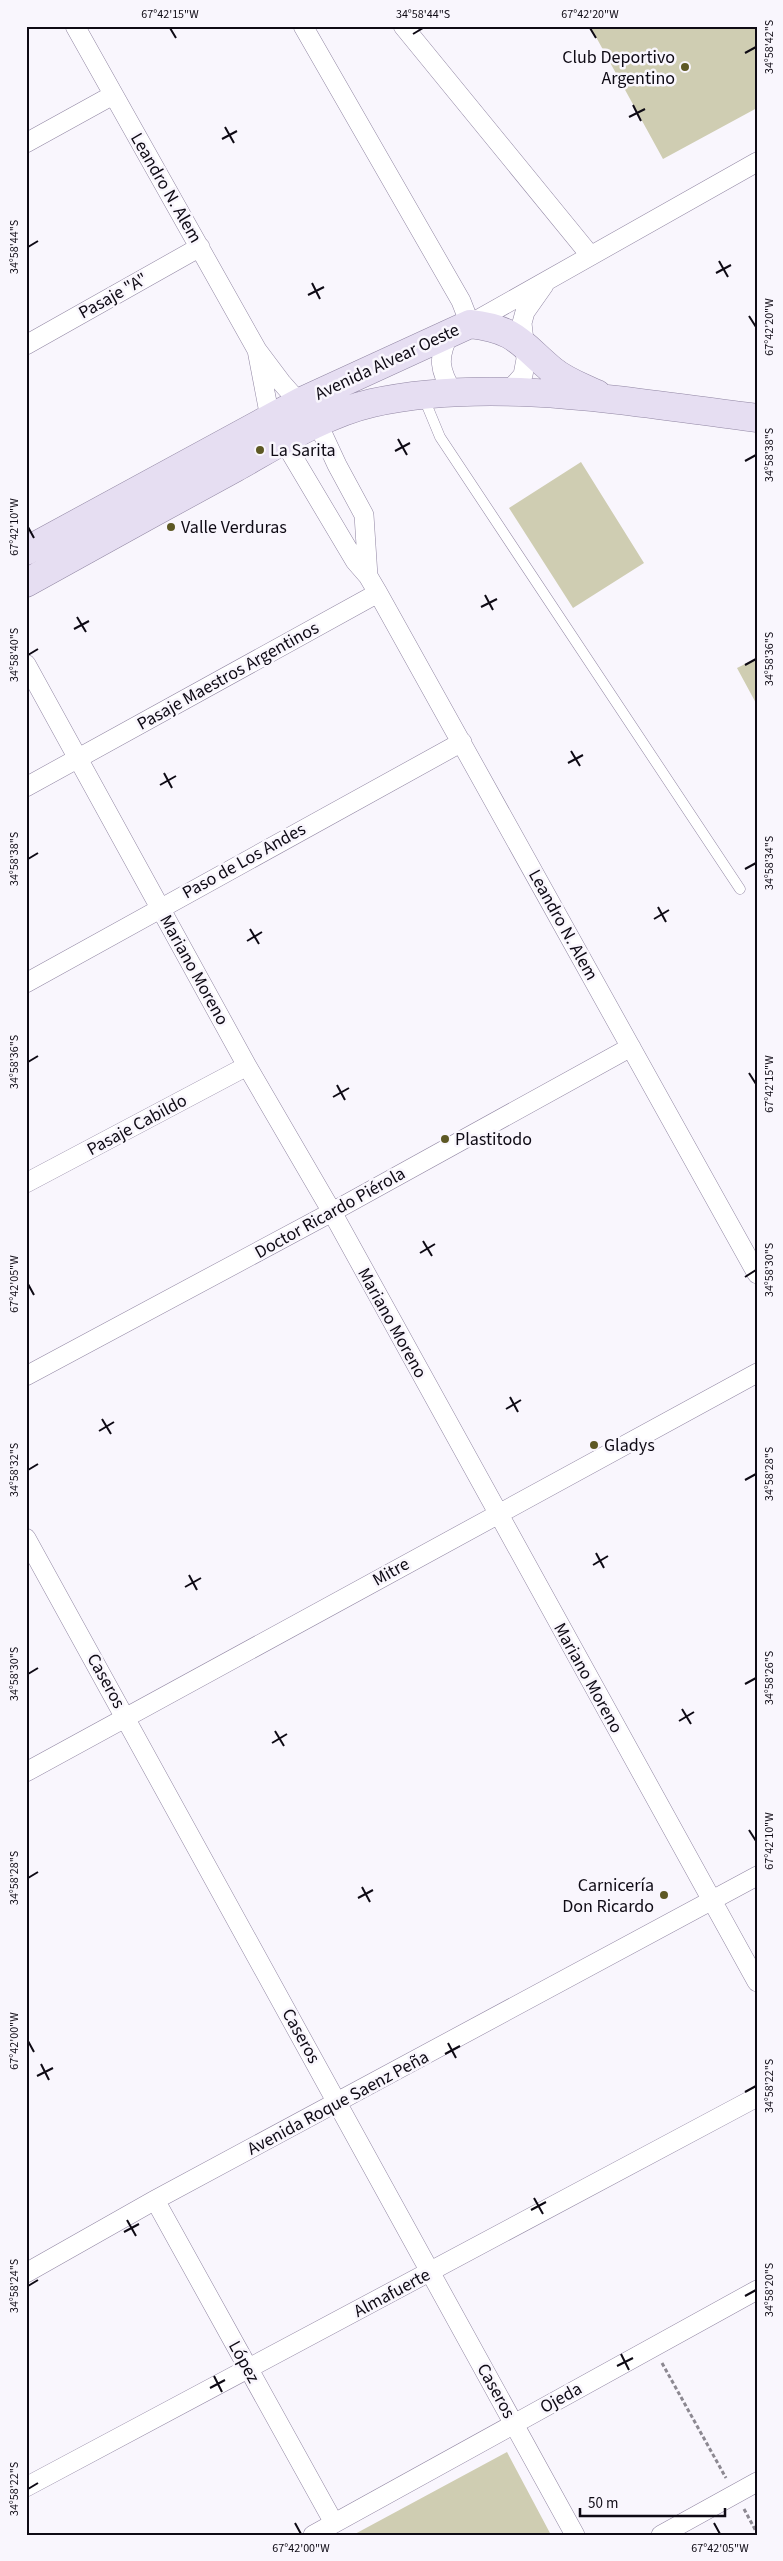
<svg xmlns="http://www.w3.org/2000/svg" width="783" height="2561" viewBox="0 0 783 2561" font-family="'Source Sans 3',sans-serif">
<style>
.green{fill:#cfcdb2}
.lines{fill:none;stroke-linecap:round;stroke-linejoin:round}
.service-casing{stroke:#9186a3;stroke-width:11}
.minor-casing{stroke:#9186a3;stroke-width:20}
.secondary-casing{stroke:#9186a3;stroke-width:29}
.path{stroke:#8c8891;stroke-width:3;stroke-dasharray:4 2.5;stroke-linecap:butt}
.service{stroke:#fff;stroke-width:10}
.minor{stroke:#fff;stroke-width:19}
.secondary{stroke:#e6def2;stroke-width:28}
.ticks{fill:none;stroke:#0e0a14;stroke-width:2}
.poi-dot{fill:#5d5824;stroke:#f9f6fd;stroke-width:2}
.labels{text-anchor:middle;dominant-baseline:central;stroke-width:5;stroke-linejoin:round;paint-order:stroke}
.poi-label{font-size:18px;fill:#0e0a14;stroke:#f9f6fd;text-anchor:start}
.street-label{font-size:18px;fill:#0e0a14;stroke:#f9f6fd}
.neatline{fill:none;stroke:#0e0a14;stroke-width:2}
.ticks-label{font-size:12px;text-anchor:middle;fill:#0e0a14}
</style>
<rect width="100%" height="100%" fill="#f9f6fd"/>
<path class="green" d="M 590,26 L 757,26 L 757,108 L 663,159 Z
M 581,462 L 644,563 L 573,608 L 509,508 Z
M 757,658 L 757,705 L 737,668 Z
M 507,2452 L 551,2535 L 353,2535 Z"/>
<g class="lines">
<defs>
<path id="service" d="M 423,396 L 440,437 L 740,889"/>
<path id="minor" d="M 75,26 L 257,350 L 281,382 L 318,424 L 337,465 L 364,515 L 368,576
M 303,26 L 461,301 L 470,324 L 757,162
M 403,26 L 590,255
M 26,143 L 113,95
M 450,333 C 437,357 439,371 454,394
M 26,345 L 200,247
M 257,350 L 270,418 L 355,561 L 368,576 L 378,593 L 757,1274
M 508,392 L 523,375 L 526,359 L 522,323 L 525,312 L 544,285
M 26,664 L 247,1066 L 332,1212 L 757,1982
M 26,787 L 378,593
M 26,983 L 462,742
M 26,1183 L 247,1066
M 26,1376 L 332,1212 L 631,1047
M 26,1538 L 575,2535
M 26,1772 L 757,1373
M 155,2200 L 334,2523
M 26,2273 L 155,2200 L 757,1876
M 26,2487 L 757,2097
M 313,2535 L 757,2290
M 661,2535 L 757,2482"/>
<path id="secondary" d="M 26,551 L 300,402 L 470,324 C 516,329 521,344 552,370 C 565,381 582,387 597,394
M 26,583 C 96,544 165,506 235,468 C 278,444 324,414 372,403 C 496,376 633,403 757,418"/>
</defs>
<use href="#service" class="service-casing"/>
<use href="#minor" class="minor-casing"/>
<use href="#secondary" class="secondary-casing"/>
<path class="path" d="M 662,2363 L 726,2478
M 744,2509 L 757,2533"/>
<use href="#service" class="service"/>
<use href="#minor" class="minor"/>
<use href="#secondary" class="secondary"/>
</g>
<path class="ticks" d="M 170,28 L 176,38M 590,28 L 596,38M 413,34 L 423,28M 745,53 L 756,47M 633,105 L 641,121M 629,117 L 645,109M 225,127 L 234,143M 222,139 L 237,131M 28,247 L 38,241M 719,261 L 728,277M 716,273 L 731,265M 312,283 L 320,299M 308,295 L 324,287M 749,316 L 756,327M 398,439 L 407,455M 395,451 L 410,443M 745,461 L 756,455M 28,527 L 34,538M 485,595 L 493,610M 481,607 L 497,599M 77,617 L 86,632M 74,629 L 89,621M 28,655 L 38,649M 745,665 L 756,659M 571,751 L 580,766M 568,763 L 583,755M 164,773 L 172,788M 160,785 L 176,776M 28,859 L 38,853M 745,869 L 756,863M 658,907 L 666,922M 654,919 L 669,910M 250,929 L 259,944M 247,941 L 262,932M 28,1062 L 38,1056M 749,1073 L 756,1084M 337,1085 L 345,1100M 333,1097 L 349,1088M 423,1241 L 432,1256M 420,1253 L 435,1244M 745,1277 L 756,1270M 28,1284 L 34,1295M 510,1397 L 518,1412M 506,1409 L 521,1400M 102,1419 L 111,1434M 99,1431 L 114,1422M 28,1470 L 38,1464M 745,1480 L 756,1474M 596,1553 L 604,1568M 593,1565 L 608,1556M 189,1575 L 197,1590M 185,1587 L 201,1578M 28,1674 L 38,1668M 745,1684 L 756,1678M 682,1709 L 691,1724M 679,1721 L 694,1712M 275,1731 L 284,1746M 272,1743 L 287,1734M 749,1830 L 756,1841M 28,1878 L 38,1872M 362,1887 L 370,1902M 358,1898 L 373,1890M 28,2041 L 34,2052M 448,2043 L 456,2058M 445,2054 L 460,2046M 41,2064 L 49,2080M 37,2076 L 53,2068M 745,2092 L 756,2086M 534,2198 L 543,2214M 531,2210 L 546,2202M 127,2220 L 136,2236M 124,2232 L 139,2224M 28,2286 L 38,2280M 745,2296 L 756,2290M 621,2354 L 629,2370M 617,2366 L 633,2358M 214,2376 L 222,2392M 210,2388 L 225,2380M 28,2489 L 38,2483M 295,2523 L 301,2534M 714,2523 L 720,2534"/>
<g class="poi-dot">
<circle cx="685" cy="67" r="5"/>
<circle cx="260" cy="450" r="5"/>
<circle cx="171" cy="527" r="5"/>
<circle cx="445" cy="1139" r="5"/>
<circle cx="594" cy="1445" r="5"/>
<circle cx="664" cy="1895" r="5"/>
</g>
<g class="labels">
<g class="poi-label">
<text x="675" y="57" text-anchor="end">Club Deportivo<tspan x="675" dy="21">Argentino</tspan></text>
<text x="270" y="450">La Sarita</text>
<text x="181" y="527">Valle Verduras</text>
<text x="455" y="1139">Plastitodo</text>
<text x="604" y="1445">Gladys</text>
<text x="654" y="1885" text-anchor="end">Carnicería<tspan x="654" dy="21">Don Ricardo</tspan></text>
</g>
<g class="street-label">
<text transform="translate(166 188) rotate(60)">Leandro N. Alem</text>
<text transform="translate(113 296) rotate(-29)">Pasaje "A"</text>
<text transform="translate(387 362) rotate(-25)">Avenida Alvear Oeste</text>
<text transform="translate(228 676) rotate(-29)">Pasaje Maestros Argentinos</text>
<text transform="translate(244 861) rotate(-29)">Paso de Los Andes</text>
<text transform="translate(563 925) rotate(61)">Leandro N. Alem</text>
<text transform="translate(194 970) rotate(61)">Mariano Moreno</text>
<text transform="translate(137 1125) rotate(-28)">Pasaje Cabildo</text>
<text transform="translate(330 1213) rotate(-29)">Doctor Ricardo Piérola</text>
<text transform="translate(392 1323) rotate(61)">Mariano Moreno</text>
<text transform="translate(391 1572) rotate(-29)">Mitre</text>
<text transform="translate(588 1678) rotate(61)">Mariano Moreno</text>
<text transform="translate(106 1681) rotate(61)">Caseros</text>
<text transform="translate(301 2036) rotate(61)">Caseros</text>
<text transform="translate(338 2103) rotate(-28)">Avenida Roque Saenz Peña</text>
<text transform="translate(392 2293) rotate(-28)">Almafuerte</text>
<text transform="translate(244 2362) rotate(61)">López</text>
<text transform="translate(496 2391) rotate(61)">Caseros</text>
<text transform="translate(561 2398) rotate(-29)">Ojeda</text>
</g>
</g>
<rect width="783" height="2561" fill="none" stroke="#f9f6fd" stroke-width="55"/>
<path d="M580 2508v8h145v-8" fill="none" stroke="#0e0a14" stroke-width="2.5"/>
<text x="588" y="2508" font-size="15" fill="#0e0a14" stroke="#f9f6fd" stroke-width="4" paint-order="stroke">50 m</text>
<rect x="28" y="28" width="728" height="2506" class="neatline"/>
<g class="ticks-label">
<text x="170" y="18">67°42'15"W</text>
<text x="423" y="18">34°58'44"S</text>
<text x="590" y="18">67°42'20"W</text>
<text transform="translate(769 47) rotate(-90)" y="4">34°58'42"S</text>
<text transform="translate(14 247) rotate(-90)" y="4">34°58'44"S</text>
<text transform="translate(769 327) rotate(-90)" y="4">67°42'20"W</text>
<text transform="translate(769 455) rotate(-90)" y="4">34°58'38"S</text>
<text transform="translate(14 527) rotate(-90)" y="4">67°42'10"W</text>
<text transform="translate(14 655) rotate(-90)" y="4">34°58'40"S</text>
<text transform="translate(769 659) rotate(-90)" y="4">34°58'36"S</text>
<text transform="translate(14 859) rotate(-90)" y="4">34°58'38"S</text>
<text transform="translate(769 863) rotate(-90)" y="4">34°58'34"S</text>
<text transform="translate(14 1062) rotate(-90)" y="4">34°58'36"S</text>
<text transform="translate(769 1084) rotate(-90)" y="4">67°42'15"W</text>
<text transform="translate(769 1270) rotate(-90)" y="4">34°58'30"S</text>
<text transform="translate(14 1284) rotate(-90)" y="4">67°42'05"W</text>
<text transform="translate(14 1470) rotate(-90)" y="4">34°58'32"S</text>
<text transform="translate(769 1474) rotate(-90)" y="4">34°58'28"S</text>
<text transform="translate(14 1674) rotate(-90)" y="4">34°58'30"S</text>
<text transform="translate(769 1678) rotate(-90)" y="4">34°58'26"S</text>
<text transform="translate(769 1841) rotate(-90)" y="4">67°42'10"W</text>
<text transform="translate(14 1878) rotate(-90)" y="4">34°58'28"S</text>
<text transform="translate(14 2041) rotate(-90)" y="4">67°42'00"W</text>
<text transform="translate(769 2086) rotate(-90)" y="4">34°58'22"S</text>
<text transform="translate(14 2286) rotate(-90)" y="4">34°58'24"S</text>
<text transform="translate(769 2290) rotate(-90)" y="4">34°58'20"S</text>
<text transform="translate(14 2489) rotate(-90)" y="4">34°58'22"S</text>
<text x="301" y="2552">67°42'00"W</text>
<text x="720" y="2552">67°42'05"W</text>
</g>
</svg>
